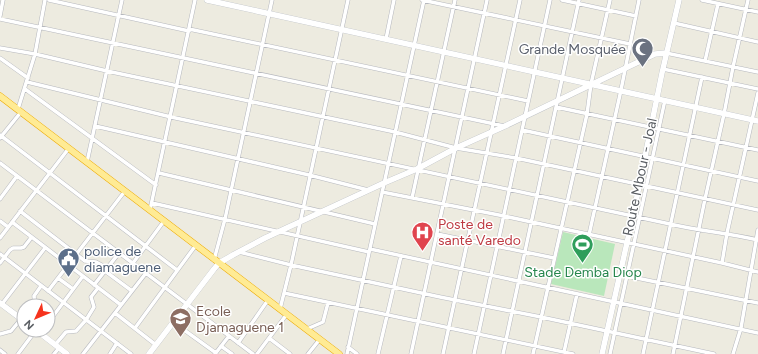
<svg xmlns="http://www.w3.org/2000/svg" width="758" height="354" viewBox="0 0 758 354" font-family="Figtree,sans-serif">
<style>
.green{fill:#b9e7bb}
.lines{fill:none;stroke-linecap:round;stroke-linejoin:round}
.minor-casing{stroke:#b6b8be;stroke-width:4.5}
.secondary-casing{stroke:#b6bac0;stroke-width:6}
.trunk-casing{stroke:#eda900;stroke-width:7}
.minor{stroke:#fff;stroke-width:3.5}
.secondary{stroke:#fff;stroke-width:5.5}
.trunk{stroke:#ffeb94;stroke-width:6}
.labels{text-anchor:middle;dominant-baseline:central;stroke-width:3;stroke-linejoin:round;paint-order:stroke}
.worship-label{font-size:14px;fill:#5b616d;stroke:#fff;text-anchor:end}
.street-label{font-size:14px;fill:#595d62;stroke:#fff}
.health-label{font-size:14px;fill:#be3a42;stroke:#fff;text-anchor:start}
.service-label{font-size:14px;fill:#4e5e75;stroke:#fff;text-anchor:start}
.leisure-label{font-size:14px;fill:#27864d;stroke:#fff}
.education-label{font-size:14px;fill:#785e54;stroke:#fff;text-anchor:start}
</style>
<rect width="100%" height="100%" fill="#edebe0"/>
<path class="green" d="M 563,232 L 615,244 L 604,296 L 551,284 Z"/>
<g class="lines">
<defs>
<path id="minor" d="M 49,0 L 189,31
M 422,0 L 630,44
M 562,0 L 636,16
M 702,0 L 758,12
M 0,16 L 3,0
M 0,19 L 504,126
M 674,23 L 758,42
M 189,29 L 528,101
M 386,39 L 394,0
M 0,48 L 35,54 L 107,71 L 395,132 L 456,148 L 516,158 L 758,210
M 666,53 L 758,72
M 0,58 L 28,78
M 705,61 L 718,4
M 663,69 L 758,89
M 27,82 L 171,117 L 670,224 C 699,231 729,233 758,240
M 25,89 L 156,185
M 556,107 L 758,150
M 18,109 L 35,54 L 45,0
M 95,126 L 309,175 L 368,190
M 522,130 L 758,181
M 0,135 L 177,270
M 0,138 L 21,112
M 87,162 L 122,0
M 0,163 L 253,354
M 159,173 L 375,224
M 382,192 L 504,216 L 722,263 L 758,272
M 412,198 L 455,0
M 0,199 L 17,176
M 152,203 L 369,252
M 150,210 L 195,0
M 20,211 L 85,261 L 96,262 L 107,268
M 0,221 L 8,227
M 12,222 L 121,305
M 437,234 L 554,258
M 589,235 L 621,90 L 639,0
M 0,238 L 69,148
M 370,249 L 758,333
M 239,252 L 291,265 L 440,297 L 541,317 L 714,354
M 0,254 L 131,354
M 214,260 L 225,219 L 272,0
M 0,263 L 10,250 L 13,248 L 21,248 L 24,247 L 31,238
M 133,263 L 164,221
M 722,263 L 727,233 L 758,93
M 105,271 L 132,291
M 627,276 L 758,303
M 58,278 L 73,289
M 94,285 L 119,253
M 48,291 L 125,191
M 284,293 L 573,354
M 2,304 L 45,248
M 35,306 L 34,296 L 41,286
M 280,309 L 291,265 L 348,0
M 115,313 L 156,345
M 173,322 L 216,353
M 48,323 L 83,276
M 135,328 L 196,245
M 307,329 L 323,322 L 328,303
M 0,334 L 11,331 L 21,319
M 269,338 L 290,354
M 238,343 L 268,300
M 55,345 L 66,332 L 76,331 L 86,320 L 94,307 L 91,297 L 98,288
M 221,346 L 232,354
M 348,347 L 357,354
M 0,350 L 5,354
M 564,352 L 577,294
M 18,354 L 36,330
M 54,354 L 59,348
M 83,354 L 146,273
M 110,354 L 117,343
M 215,354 L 229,336
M 257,354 L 287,314
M 308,354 L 320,339
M 347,354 L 424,0
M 378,354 L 401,256
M 411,354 L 487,0
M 443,354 L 520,0
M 474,354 L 550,0
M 503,354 L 579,0
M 533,354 L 587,114 L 591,84 L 610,0
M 610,354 L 665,100
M 643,354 L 702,77
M 673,354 L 705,199 L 724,114 L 733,67 L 748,0
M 733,354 L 741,328 L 758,230"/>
<path id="secondary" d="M 207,0 L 758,121
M 0,303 L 24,321
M 36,330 L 67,354
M 149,354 L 214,269 L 219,263 L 233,255 L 265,238 L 384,183 L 417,169 L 456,148 L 505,126 L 655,54 L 666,53
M 602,354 L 633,216 L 662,73 L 679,0"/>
<path id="trunk" d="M 0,96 L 339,354"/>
</defs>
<use href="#minor" class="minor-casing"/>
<use href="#secondary" class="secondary-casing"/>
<use href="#trunk" class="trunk-casing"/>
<use href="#minor" class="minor"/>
<use href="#secondary" class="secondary"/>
<use href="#trunk" class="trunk"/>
</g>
<defs>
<symbol id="mosque-pin" viewBox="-11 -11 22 30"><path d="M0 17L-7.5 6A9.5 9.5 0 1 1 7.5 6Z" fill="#6b7280" stroke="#fff"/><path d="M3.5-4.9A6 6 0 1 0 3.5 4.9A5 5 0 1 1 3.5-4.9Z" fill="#fff"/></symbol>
<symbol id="hospital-pin" viewBox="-11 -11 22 30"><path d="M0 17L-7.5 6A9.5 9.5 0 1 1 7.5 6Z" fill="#e0444e" stroke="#fff"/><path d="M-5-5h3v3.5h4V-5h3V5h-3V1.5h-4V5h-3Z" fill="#fff"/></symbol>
<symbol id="stadium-pin" viewBox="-11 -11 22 30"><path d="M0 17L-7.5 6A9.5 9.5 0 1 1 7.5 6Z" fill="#2e9e5b" stroke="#fff"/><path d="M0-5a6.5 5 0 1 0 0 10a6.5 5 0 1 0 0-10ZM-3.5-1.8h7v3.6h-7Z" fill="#fff"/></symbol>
<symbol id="civic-pin" viewBox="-11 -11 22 30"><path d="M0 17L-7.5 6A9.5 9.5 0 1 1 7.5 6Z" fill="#5c6f8a" stroke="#fff"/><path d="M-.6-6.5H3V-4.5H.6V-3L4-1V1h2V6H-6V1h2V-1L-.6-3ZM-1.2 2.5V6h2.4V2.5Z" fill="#fff"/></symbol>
<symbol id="school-pin" viewBox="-11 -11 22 30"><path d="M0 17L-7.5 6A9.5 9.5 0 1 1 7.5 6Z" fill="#8d6e63" stroke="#fff"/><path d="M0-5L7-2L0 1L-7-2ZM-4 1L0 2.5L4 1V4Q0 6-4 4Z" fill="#fff"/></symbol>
</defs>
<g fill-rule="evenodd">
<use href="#mosque-pin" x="630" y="36" width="25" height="34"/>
<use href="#hospital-pin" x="410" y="220" width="25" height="34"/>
<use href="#stadium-pin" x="570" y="232" width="25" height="34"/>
<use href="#civic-pin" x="56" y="246" width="25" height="34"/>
<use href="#school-pin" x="168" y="306" width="25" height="34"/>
</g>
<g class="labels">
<g class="worship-label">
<text x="626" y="49">Grande Mosquée</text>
</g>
<g class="street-label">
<text transform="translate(640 177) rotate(-78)">Route Mbour - Joal</text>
</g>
<g class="health-label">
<text x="438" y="224">Poste de<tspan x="438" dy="16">santé Varedo</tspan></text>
</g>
<g class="service-label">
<text x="84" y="251">police de<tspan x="84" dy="16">diamaguene</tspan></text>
</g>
<g class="leisure-label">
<text x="583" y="272">Stade Demba Diop</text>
</g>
<g class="education-label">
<text x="196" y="311">Ecole<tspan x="196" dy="16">Djamaguene 1</tspan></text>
</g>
</g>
<g transform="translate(36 318) rotate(226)"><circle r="19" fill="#ffffff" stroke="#bdbec0"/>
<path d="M0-3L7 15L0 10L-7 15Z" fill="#f6331d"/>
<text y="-6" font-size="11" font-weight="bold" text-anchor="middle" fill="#595d62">N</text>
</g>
</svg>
